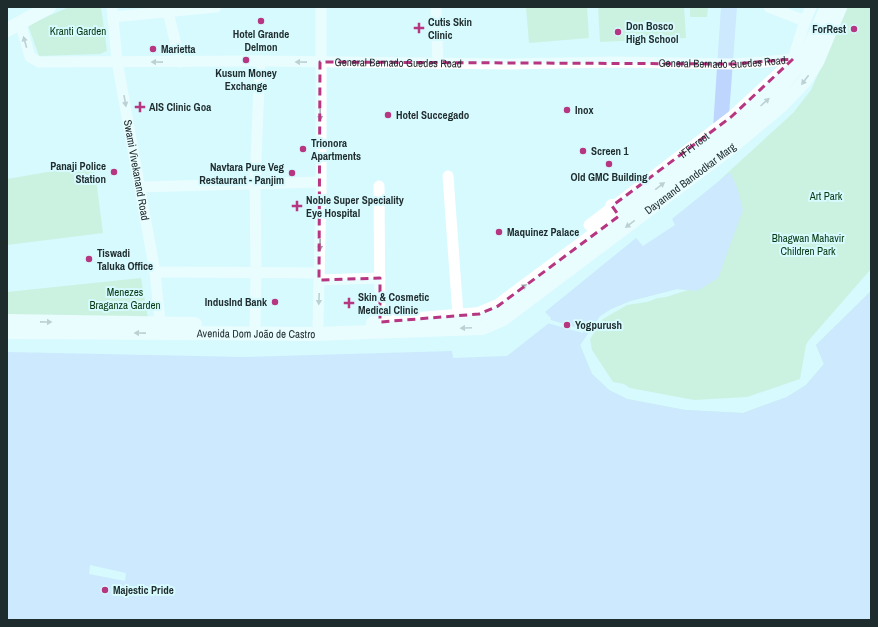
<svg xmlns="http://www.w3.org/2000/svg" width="878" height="627" viewBox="0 0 878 627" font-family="'Archivo Narrow',sans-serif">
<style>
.green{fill:#bce8bf}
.water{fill:#bed5fe}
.pier{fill:#d7fafe}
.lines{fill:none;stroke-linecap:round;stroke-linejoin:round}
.minor{stroke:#fff;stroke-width:11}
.major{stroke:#fff;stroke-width:14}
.oneway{fill:#9aa0a1}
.marked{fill:none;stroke:#b63681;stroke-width:3;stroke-dasharray:8 5;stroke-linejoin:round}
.poi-dot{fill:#b63681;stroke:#d7fafe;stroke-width:1.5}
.labels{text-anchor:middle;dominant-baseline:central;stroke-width:4;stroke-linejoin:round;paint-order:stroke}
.poi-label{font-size:11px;font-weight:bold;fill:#1f2c2e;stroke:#d7fafe;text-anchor:start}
.park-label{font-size:11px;fill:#053911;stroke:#d7fafe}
.street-label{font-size:11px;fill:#1f2c2e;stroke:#d7fafe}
</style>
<rect width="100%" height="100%" fill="#d7fafe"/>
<path class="green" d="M 69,7 L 101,7 L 107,51 L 100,54 L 39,56 L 28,25 Z
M 526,7 L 587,7 L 589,38 L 529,43 Z
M 598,7 L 684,7 L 686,38 L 600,42 Z
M 690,7 L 708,7 L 707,17 L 690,17 Z
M 848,7 L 871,7 L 871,269 L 809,340 L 806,345 L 800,379 L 747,397 L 694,400 L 630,388 L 624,384 L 613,382 L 592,350 L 590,339 L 603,319 L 627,305 L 647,302 L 658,298 L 666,297 L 688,290 L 677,289 L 630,301 L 611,309 L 600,316 L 580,345 L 592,374 L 609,390 L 627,399 L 685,410 L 743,413 L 787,397 L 806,385 L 824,364 L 816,345 L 871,291 L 871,382 L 773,430 L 465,404 L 629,277 L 724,176 L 793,113 L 811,90 Z
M 94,164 L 103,233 L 7,245 L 7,179 Z
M 141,278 L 148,318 L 7,316 L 7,292 Z"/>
<path class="water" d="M 721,7 L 737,7 L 729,115 L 713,128 Z
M 730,172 L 737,187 L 743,210 L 718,278 L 697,291 L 677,289 L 630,301 L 611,309 L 600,316 L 580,345 L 592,374 L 609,390 L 627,399 L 685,410 L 743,413 L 787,397 L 806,385 L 824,364 L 816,345 L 871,291 L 871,620 L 7,620 L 7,352 L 243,357 L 452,351 L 453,358 L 507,356 L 549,323 L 551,318 L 545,312 L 636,238 L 643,246 L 675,225 L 672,219 Z"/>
<path class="pier" d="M 548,319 L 584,330 L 583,333 L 547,323 Z
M 90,565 L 126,573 L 125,581 L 89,574 Z"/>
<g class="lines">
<g class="minor">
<path id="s1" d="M 112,7 L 117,61 L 155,272 L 161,331"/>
<path d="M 167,7 L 180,62"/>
<path d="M 436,7 L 438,64"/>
<path d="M 769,7 L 805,21"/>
<path d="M 113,17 L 216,7"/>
<path id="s2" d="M 20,22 L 30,57 L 39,62 L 260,61 L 508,64 L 615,62 L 733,64 L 763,62 L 793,59 L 811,61"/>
<path d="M 448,176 L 458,315"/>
<path d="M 379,186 L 380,322"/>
<path d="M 140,187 L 320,182"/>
<path id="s3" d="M 589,225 L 731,117 L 780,72 L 793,59 L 805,21 L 811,7"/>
<path d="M 155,272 L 319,273"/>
<path d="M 319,280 L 380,278"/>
<path d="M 318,325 L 321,192 L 321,7"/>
<path d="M 255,326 L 256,272 L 255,184 L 260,61"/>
</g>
<g class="major">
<path d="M 7,30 L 49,7"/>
<path d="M 612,206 L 619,216"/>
<path d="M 7,321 L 195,324"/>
<path d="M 373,323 L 479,314 L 498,306 L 685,167 L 736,128 L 772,96 L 804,60 L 827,7"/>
<path id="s4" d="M 7,332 L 314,334 L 482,328 L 503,319 L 728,150 L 782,105 L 804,82 L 817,62 L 840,7"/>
</g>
</g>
<defs><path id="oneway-solid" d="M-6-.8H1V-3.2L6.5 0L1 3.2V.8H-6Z"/></defs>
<g class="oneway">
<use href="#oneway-solid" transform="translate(25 42) rotate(-106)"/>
<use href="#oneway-solid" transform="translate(157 62) rotate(-179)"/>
<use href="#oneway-solid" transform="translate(301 62) rotate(-179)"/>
<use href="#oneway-solid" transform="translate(805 80) rotate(127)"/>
<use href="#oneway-solid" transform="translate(125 101) rotate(80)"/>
<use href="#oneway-solid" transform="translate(765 102) rotate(-42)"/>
<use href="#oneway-solid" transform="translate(320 115) rotate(90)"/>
<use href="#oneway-solid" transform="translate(660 186) rotate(-37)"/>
<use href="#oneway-solid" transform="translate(630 224) rotate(143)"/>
<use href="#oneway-solid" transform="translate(320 245) rotate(91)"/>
<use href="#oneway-solid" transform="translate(522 288) rotate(-36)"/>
<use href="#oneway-solid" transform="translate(319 299) rotate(92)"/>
<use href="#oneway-solid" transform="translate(46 322) rotate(1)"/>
<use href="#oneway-solid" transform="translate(466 328) rotate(178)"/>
<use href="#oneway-solid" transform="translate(140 333) rotate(-179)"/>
</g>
<path d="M0 0H878V627H0ZM 793,59 L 731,117 L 612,206 L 619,216 L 498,306 L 479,314 L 380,322 L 380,278 L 319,280 L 320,62 L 733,64 Z" fill="#d7fafe" fill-opacity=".55" fill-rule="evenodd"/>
<path class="marked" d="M 793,59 L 731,117 L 612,206 L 619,216 L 498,306 L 479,314 L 380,322 L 380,278 L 319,280 L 320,62 L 733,64 Z"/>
<g class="poi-dot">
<circle cx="261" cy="21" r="4"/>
<path d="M417 22h4v4h4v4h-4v4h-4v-4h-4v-4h4z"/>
<circle cx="854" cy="29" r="4"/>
<circle cx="618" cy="32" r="4"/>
<circle cx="153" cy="49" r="4"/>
<circle cx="246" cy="60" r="4"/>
<path d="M138 101h4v4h4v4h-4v4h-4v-4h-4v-4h4z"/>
<circle cx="567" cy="110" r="4"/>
<circle cx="388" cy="115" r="4"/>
<circle cx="303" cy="149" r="4"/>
<circle cx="583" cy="151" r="4"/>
<circle cx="609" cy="164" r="4"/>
<circle cx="114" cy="172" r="4"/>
<circle cx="292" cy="173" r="4"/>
<path d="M295 200h4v4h4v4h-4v4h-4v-4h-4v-4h4z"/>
<circle cx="499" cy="232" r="4"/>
<circle cx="89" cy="259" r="4"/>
<circle cx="275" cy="302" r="4"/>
<path d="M347 297h4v4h4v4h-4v4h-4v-4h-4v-4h4z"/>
<circle cx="567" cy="325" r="4"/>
<circle cx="105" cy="590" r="4"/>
</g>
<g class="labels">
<g class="poi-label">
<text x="428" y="22">Cutis Skin<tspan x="428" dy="13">Clinic</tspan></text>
<text x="626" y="26">Don Bosco<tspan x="626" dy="13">High School</tspan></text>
<text x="846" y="29" text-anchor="end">ForRest</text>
<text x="261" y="34" text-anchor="middle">Hotel Grande<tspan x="261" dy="13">Delmon</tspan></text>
<text x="161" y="49">Marietta</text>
<text x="246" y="73" text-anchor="middle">Kusum Money<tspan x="246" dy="13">Exchange</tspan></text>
<text x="149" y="107">AIS Clinic Goa</text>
<text x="575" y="110">Inox</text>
<text x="396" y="115">Hotel Succegado</text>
<text x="311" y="143">Trionora<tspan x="311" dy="13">Apartments</tspan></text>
<text x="591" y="151">Screen 1</text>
<text x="106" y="166" text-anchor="end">Panaji Police<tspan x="106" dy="13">Station</tspan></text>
<text x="284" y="167" text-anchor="end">Navtara Pure Veg<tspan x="284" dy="13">Restaurant - Panjim</tspan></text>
<text x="609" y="177" text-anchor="middle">Old GMC Building</text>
<text x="306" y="200">Noble Super Speciality<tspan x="306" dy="13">Eye Hospital</tspan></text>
<text x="507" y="232">Maquinez Palace</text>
<text x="97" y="253">Tiswadi<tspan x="97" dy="13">Taluka Office</tspan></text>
<text x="358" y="297">Skin &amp; Cosmetic<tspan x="358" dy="13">Medical Clinic</tspan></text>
<text x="267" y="302" text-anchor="end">IndusInd Bank</text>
<text x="575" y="325">Yogpurush</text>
<text x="113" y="590">Majestic Pride</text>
</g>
<g class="park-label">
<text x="78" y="31">Kranti Garden</text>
<text x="826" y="196">Art Park</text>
<text x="808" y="238">Bhagwan Mahavir<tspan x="808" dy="13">Children Park</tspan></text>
<text x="125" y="292">Menezes<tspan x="125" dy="13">Braganza Garden</tspan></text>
</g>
<g class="street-label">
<text stroke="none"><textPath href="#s2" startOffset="730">General Bernado Guedes Road</textPath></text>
<text stroke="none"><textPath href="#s2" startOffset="406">General Bernado Guedes Road</textPath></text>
<text stroke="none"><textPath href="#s3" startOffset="132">IFFI root</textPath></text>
<text stroke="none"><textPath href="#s1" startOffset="165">Swami Vivekanand Road</textPath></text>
<text stroke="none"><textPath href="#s4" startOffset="732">Dayanand Bandodkar Marg</textPath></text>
<text stroke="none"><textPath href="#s4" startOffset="249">Avenida Dom João de Castro</textPath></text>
</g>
</g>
<rect width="878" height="627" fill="none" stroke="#1f2c2e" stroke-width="16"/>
</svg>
